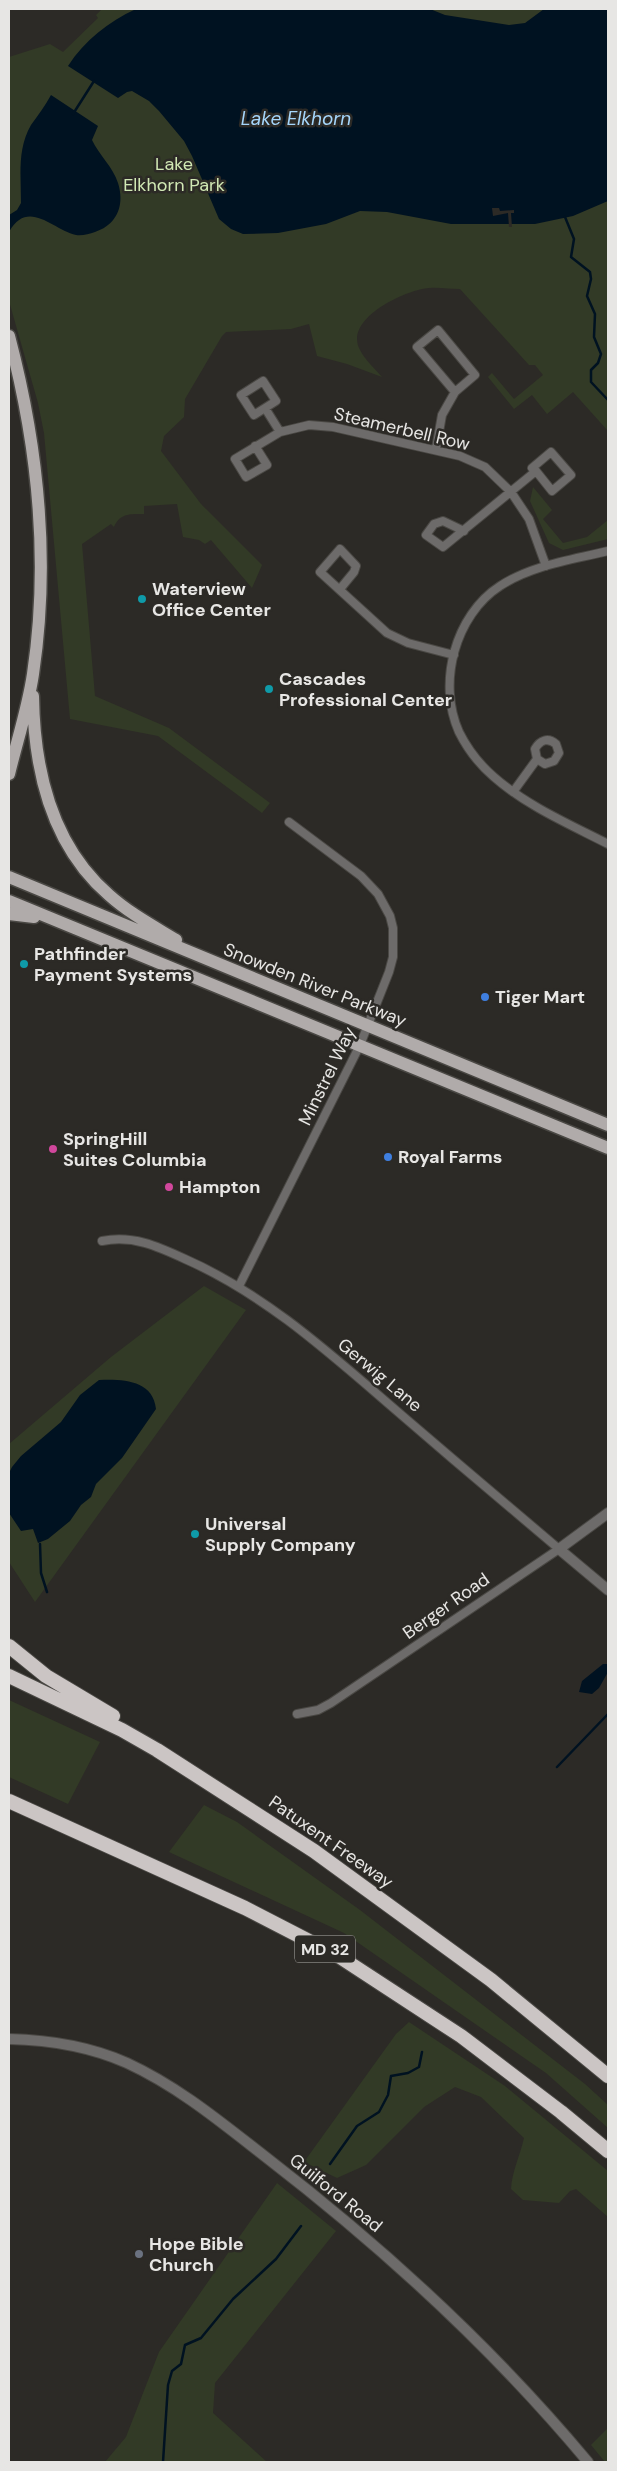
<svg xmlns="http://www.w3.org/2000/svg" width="617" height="2471" viewBox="0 0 617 2471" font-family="'DM Sans',sans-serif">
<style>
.green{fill:#323a26}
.water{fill:#001221}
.pier{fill:#2c2a26}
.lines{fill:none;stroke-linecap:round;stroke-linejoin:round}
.stream{stroke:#001221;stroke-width:2.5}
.minor-casing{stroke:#4a4844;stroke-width:10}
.tertiary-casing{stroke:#4a4844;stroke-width:12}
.primary-casing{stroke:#4a4844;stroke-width:15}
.motorway-casing{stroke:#4a4844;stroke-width:16}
.minor{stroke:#6d6b6a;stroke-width:8}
.tertiary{stroke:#6d6b6a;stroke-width:10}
.primary{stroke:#b0abaa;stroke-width:12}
.motorway{stroke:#cbc5c4;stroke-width:14}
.culture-dot{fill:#0f9aa8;stroke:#2c2a26;stroke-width:2}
.shop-dot{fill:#3f7fe0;stroke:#2c2a26;stroke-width:2}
.hotel-dot{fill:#d1479c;stroke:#2c2a26;stroke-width:2}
.worship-dot{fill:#6b7280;stroke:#2c2a26;stroke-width:2}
.labels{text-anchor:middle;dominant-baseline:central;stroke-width:5;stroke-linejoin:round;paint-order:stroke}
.shield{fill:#2c2a26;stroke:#afaeab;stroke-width:1}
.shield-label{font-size:16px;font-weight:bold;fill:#e7e6e4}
.park-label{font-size:18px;fill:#d1e8b4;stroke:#2c2a26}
.street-label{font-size:18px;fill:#e7e6e4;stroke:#2c2a26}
.poi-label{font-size:18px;font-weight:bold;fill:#e7e6e4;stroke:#2c2a26;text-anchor:start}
.water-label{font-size:19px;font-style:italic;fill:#a5d6fb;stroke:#2c2a26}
</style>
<rect width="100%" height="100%" fill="#2c2a26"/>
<path class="green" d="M 102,9 L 608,9 L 608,431 L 573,392 L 547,414 L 532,395 L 514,409 L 488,377 L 492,373 L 514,399 L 543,375 L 535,365 L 529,365 L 460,289 C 450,289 439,287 429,288 C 405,290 343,319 360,350 C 365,360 375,369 382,377 L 347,364 L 317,356 L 309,324 L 291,329 L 226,332 L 222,336 L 185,399 L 184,417 L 164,436 L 161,451 L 201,504 L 262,565 L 252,588 L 211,540 L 205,544 L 199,540 L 183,537 L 177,504 L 144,506 L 144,514 C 130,514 120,513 114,527 L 111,524 L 82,544 L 95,696 L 169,728 L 270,803 L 262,813 L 158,736 L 70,719 L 44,433 L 38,403 L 9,301 L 9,57 L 50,44 L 63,52 L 98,18 L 96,15 Z
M 533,487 L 552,510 L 543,519 L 563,543 L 587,537 L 608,520 L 608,539 L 563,550 L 549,543 L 530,501 Z
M 204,1286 L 246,1310 L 35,1602 L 9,1562 L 9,1444 L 111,1357 Z
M 9,1700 L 100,1742 L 68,1804 L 9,1777 Z
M 204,1805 L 237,1822 L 360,1910 L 585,2084 L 608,2105 L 608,2128 L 546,2073 L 344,1933 L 169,1852 Z
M 409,2022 L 505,2086 L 608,2171 L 608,2217 L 576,2189 L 570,2191 L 559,2203 L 523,2200 L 511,2189 C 512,2171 520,2156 524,2138 L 481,2097 L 455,2087 L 424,2107 L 366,2165 L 337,2178 L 304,2162 L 396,2034 Z
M 277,2183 L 336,2231 L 215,2383 L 213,2413 L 267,2462 L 105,2462 L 126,2437 L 159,2352 Z
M 608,2428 L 608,2462 L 605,2462 L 591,2445 Z"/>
<path class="water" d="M 136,9 L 430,9 L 445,15 L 509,25 L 525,23 L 544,9 L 608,9 L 608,201 L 573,216 L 535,224 L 451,224 L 387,212 L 360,211 L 326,224 L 278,233 L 243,234 L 231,229 L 219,219 L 192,156 L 184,141 L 159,111 L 149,101 L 132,91 L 127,92 L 118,98 L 68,66 C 85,40 108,22 136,9 Z
M 51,95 L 98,126 L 92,140 C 99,155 113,167 118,183 C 125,205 117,225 95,232 C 89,234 82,236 76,235 C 53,230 28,198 9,232 L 9,215 L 17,210 L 21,203 C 21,176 17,149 31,125 C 38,115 45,106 51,95 Z
M 99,1380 C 123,1379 153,1380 156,1409 L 122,1458 L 96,1484 L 91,1497 L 81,1505 L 70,1521 L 48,1539 L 38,1543 L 33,1529 L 21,1531 L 9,1513 L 9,1473 L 12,1467 L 21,1456 L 61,1422 L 80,1395 Z
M 603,1664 L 607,1664 L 608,1672 L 599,1688 L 592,1694 L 579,1692 L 582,1681 Z"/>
<path class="pier" d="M 492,208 L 499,208 L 500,211 L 514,210 L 514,213 L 511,213 L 512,227 L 509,227 L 508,213 L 493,216 Z"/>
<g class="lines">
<path class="stream" d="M 73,114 L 94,81
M 565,217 L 574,239 L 571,257 L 590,272 L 591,279 L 587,296 L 595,314 L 594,337 L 601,354 L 598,363 L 591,370 L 591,382 L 608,400
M 40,1544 L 41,1573 L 47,1592
M 557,1767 L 608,1714
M 330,2164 L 357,2126 L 379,2112 L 388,2095 L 391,2076 L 408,2073 L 419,2067 L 422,2052
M 163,2462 L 168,2385 L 172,2371 L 181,2364 L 185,2345 L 201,2338 L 233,2299 L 276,2259 L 301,2226"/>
<defs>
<path id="minor" d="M 265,408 L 276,401 L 263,381 L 241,395 L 254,415 L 265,408 L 280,432
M 255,446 L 267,465 L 246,477 L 235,459 L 280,432 L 309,425 L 333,427 L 460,456 L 485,467 L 511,492 L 529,519 L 546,566
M 436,449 L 442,415 L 455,392 L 417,347 L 438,330 L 475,375 L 455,392
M 464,531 L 443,521 L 434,524 L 426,535 L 443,547 L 536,471 L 532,468 L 551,452 L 571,475 L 552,491 L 536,471
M 608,551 C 572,560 532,565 500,586 C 455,615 437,683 459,732 C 467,748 480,765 494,777 C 527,806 569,824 608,844
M 340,589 L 354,572 L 356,566 L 340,549 L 320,572 L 387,633 L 408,643 L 454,655
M 513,792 L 537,759 L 545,764 L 554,761 L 559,753 L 556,744 C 548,737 540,740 535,749 L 537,759
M 102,1241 C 133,1235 157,1246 185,1259 C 269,1296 336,1359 405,1418 C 456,1462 507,1505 559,1549 L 331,1703 L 318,1710 L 297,1714
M 239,1286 L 360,1045 L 389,972 L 393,957 L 393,928 L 390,916 L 378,894 L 361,876 L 289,822"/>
<path id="tertiary" d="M 608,1513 L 559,1549 L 608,1590
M 9,2039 C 49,2040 89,2046 127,2063 C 179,2087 222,2123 267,2158 C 385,2249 493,2348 588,2462"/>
<path id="primary" d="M 9,336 C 38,446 50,561 33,674 C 28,708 17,741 9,774
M 33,696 C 34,769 51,845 109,895 C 129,913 153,926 176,940
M 9,877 L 608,1125
M 9,901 L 608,1148
M 9,914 L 34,917"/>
<path id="motorway" d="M 9,1646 L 46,1676 L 113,1716
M 9,1676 L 122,1730 L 157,1750 L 314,1851 L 491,1980 L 608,2076
M 9,1801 L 245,1908 L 340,1957 L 461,2036 L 561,2112 L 608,2151"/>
</defs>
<use href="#minor" class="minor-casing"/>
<use href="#tertiary" class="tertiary-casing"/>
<use href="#primary" class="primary-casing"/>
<use href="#motorway" class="motorway-casing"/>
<use href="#minor" class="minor"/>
<use href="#tertiary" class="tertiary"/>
<use href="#primary" class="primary"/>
<use href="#motorway" class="motorway"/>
</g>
<g class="culture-dot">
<circle cx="142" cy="599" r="5"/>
<circle cx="269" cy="689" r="5"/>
<circle cx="24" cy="964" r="5"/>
<circle cx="195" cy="1534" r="5"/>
</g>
<g class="shop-dot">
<circle cx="485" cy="997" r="5"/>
<circle cx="388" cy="1157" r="5"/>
</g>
<g class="hotel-dot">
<circle cx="53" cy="1149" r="5"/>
<circle cx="169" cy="1187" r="5"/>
</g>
<circle class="worship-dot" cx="139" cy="2254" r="5"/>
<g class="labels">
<rect class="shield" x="295" y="1935.5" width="60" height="27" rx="4"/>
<g class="shield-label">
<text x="325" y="1949">MD 32</text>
</g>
<g class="park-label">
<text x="174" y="164">Lake<tspan x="174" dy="21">Elkhorn Park</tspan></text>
</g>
<g class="street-label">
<text transform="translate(402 429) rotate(13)">Steamerbell Row</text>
<text transform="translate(315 985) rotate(22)">Snowden River Parkway</text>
<text transform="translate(327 1076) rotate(-64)">Minstrel Way</text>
<text transform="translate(380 1375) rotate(40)">Gerwig Lane</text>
<text transform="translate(446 1606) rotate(-35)">Berger Road</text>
<text transform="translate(331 1842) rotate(35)">Patuxent Freeway</text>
<text transform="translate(336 2193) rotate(39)">Guilford Road</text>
</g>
<g class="poi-label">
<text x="152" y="589">Waterview<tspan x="152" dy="21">Office Center</tspan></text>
<text x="279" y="679">Cascades<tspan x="279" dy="21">Professional Center</tspan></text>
<text x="34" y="954">Pathfinder<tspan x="34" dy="21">Payment Systems</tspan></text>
<text x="495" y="997">Tiger Mart</text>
<text x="63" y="1139">SpringHill<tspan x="63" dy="21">Suites Columbia</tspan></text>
<text x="398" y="1157">Royal Farms</text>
<text x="179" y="1187">Hampton</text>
<text x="205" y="1524">Universal<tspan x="205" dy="21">Supply Company</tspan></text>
<text x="149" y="2244">Hope Bible<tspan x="149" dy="21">Church</tspan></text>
</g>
<g class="water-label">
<text x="296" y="118">Lake Elkhorn</text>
</g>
</g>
<rect width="617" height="2471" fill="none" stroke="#e7e6e4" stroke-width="20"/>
</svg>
